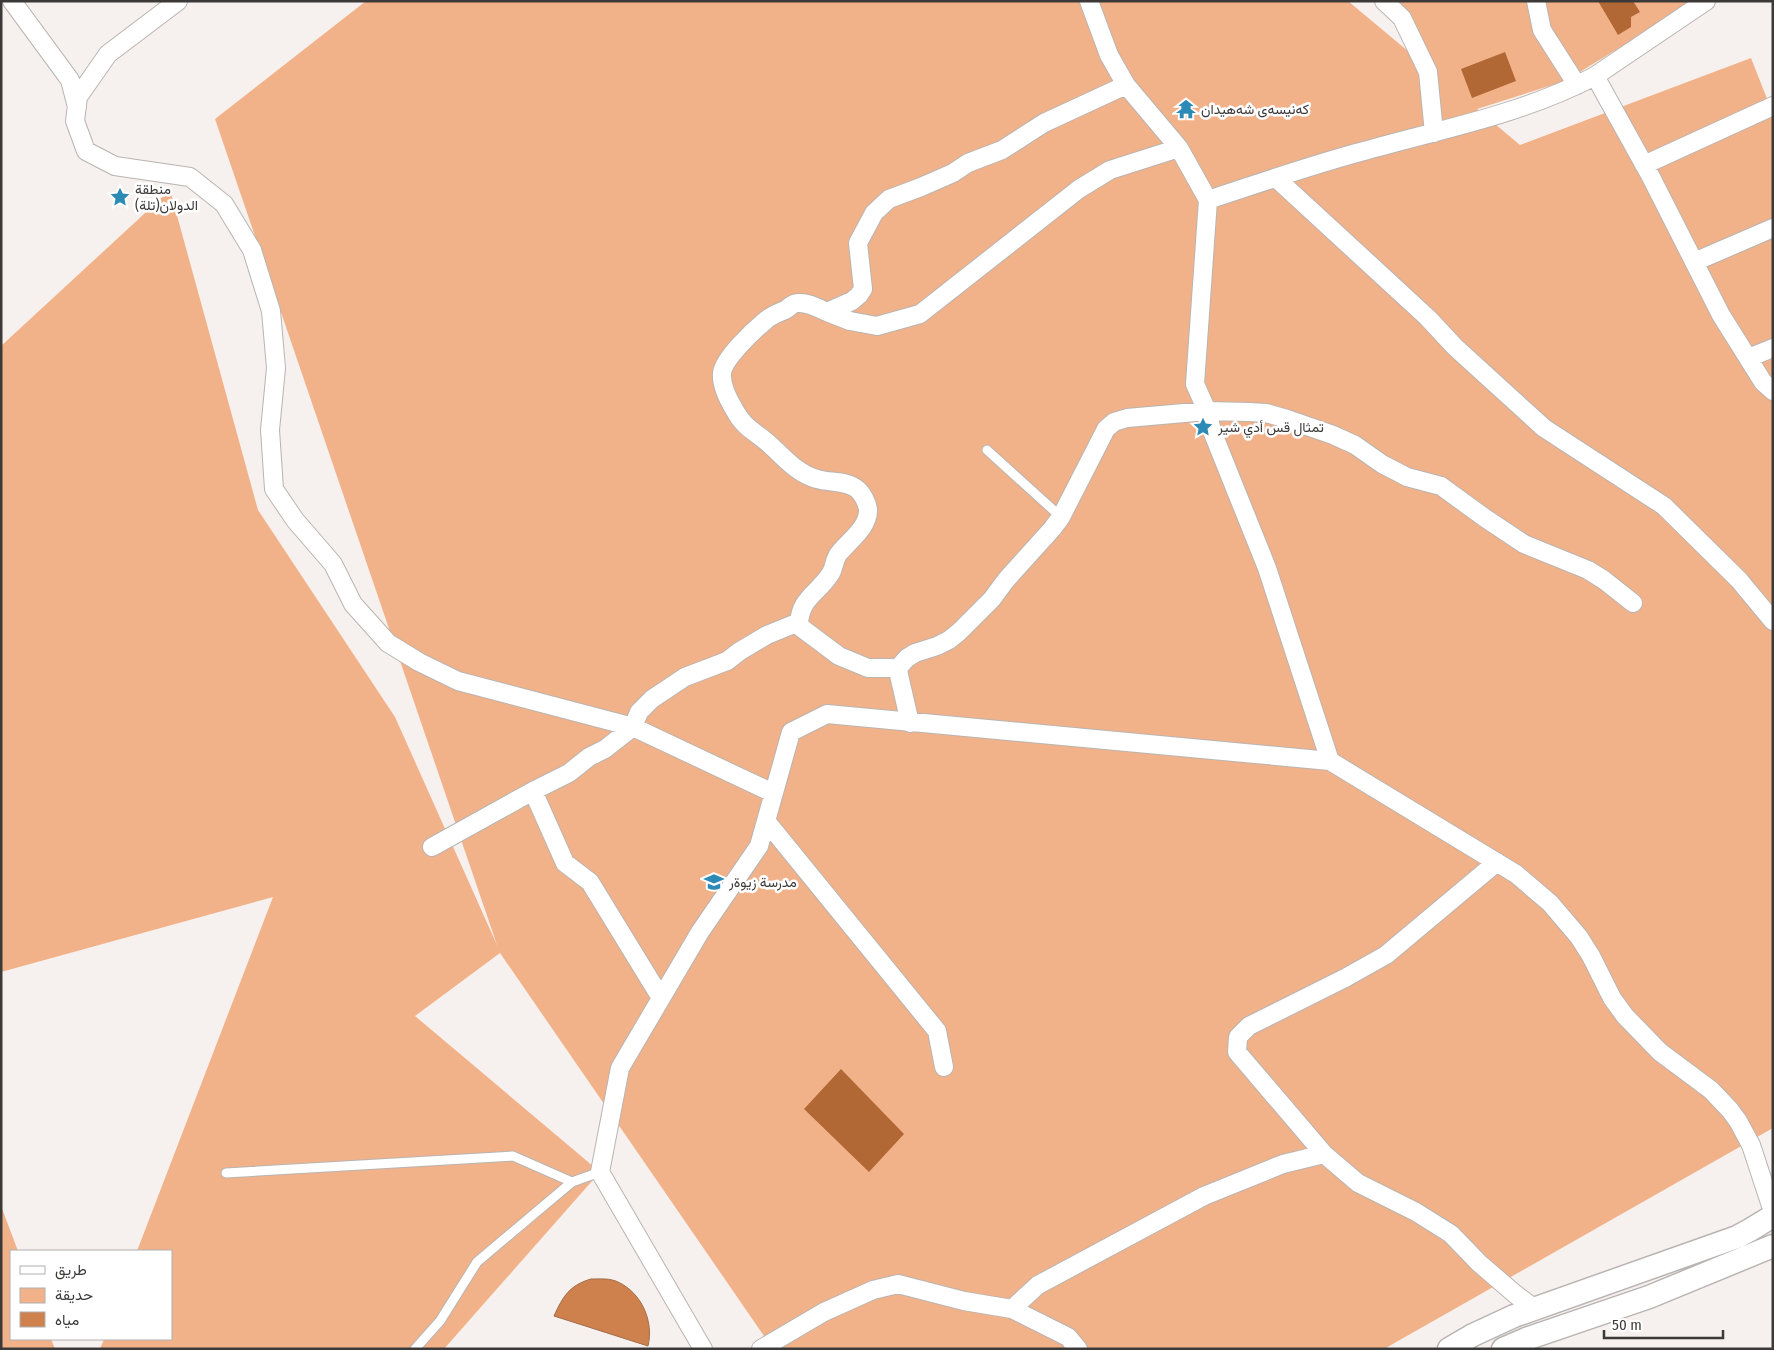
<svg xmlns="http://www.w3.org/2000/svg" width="1774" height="1350" viewBox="0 0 1774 1350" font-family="'Fira Sans Condensed',Vazirmatn,sans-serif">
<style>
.green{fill:#f2b289}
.water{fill:#ce814d;stroke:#a26c47}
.building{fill:#b26834}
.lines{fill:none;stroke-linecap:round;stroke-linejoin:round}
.service-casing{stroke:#b9b4b1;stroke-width:11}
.minor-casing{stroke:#b9b4b1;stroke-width:20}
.tertiary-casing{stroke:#b9b4b1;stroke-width:25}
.service{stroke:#fff;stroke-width:9}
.minor{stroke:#fff;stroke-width:18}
.tertiary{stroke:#fff;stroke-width:22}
.labels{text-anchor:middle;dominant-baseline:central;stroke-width:5;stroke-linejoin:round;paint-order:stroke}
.poi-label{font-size:14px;fill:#3c3a39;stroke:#fff;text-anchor:start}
</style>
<rect width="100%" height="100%" fill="#f6f1ee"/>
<path class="green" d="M 366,1 L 1348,1 L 1427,67 L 1394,1 L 1696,1 L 1565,81 L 1477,109 L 1520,145 L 1751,58 L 1773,114 L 1773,1128 L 1384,1349 L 773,1349 L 500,953 L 415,1016 L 600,1172 L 444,1349 L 100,1349 L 104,1339 L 171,1339 L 171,1251 L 137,1251 L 273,897 L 1,972 L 1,346 L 170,190 L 258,510 L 395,717 L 497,945 L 215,119 Z
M 1,1206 L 18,1251 L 11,1251 L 11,1339 L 51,1339 L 55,1349 L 1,1349 Z"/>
<path class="water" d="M 591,1279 C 600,1279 610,1278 618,1282 C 642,1293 654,1322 648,1346 L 554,1316 C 563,1296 570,1285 591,1279 Z"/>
<path class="building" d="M 1598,1 L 1633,1 L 1640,12 L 1631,17 L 1631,27 L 1618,35 Z
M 1505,52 L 1516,81 L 1472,98 L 1461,69 Z
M 841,1069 L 904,1134 L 869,1172 L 804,1109 Z"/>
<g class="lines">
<defs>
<path id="service" d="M 987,450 L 1061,517
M 226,1173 L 513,1156 L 572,1182
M 415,1349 L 440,1321 L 477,1262 L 572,1182 L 600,1172"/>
<path id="minor" d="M 12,1 L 70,80 L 77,107
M 178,1 L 108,54 L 78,97 L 75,121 L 86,151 L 115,166 L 190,177 L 224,204 L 252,250 L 271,311 L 276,368 L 270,430 L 274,489 L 295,520 L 333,564 L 353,604 L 388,643 L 419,662 L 458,681 L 633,727 L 773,793
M 1089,1 L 1109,55 L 1126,85 L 1179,148 L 1208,200 L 1195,384 L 1207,411 L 1212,431 L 1267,568 L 1330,761
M 1384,1 L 1402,18 L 1428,72 L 1434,133
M 1536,1 L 1542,30 L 1577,85
M 1595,76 L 1651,177 L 1721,315 L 1763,382 L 1773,391
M 1644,165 L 1773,106
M 1276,178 L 1428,318 L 1455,347 L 1544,428 L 1664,506 L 1739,580 L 1773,621
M 1208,200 C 1260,183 1311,165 1364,151 C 1442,129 1523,114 1595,76 L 1706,1
M 1694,262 L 1773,228
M 827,312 L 850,321 L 877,326 L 920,314 L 1079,189 L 1110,170 L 1179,148
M 1748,358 L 1773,348
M 898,668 L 868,668 L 839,656 L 799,626 C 799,598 818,594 831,573 C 835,566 834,558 840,552 C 850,540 869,527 868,509 C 867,502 862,493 857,489 C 846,480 829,483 817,479 C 796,473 784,457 768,443 C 753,430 744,428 734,409 C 728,399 721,384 722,373 C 724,358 753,331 765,321 C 770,316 778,313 785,310 C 789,308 792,303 798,303 C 807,302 818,308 827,312 L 852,301 L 859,295 L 863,289 L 858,243 L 874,213 L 889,199 L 921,187 L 953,173 L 968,163 L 1002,150 L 1044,123 L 1126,85
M 910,723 L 899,675 L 898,668 L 907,658 L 915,653 L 937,646 L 949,640 L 959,632 L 992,599 L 1006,580 L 1052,529 L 1061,517 L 1106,429 L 1114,422 L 1127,418 L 1207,411 L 1249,412 L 1266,413 L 1287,419 L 1333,435 L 1355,445 L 1382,464 L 1407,477 L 1441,486 L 1485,518 L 1524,544 L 1588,570 L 1604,580 L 1633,603
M 533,791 L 565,863 L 590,882 L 661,998
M 766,821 L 937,1031 L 944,1067
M 432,847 L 533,791 L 569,773 L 589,757 L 605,749 L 633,727 L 639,712 L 652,699 L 685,677 L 727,661 L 740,651 L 767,635 L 799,622
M 1497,862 L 1386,955 L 1345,978 L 1249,1026 L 1238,1037 L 1237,1052 L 1324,1154 L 1358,1183 L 1416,1212 L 1451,1234 L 1479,1263 L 1515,1294 L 1535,1309
M 1012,1309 L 1038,1285 L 1204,1196 L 1283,1164 L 1324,1154
M 703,1349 L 600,1172 L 620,1068 L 700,932 L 759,846 L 791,732 L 827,714 L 1330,761 L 1516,874 L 1550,903 L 1579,937 L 1591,956 L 1612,998 L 1625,1016 L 1660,1052 L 1711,1090 L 1730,1110 L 1738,1121 L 1751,1145 L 1773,1212
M 761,1349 L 824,1312 L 873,1290 L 898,1284 L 964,1301 L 1012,1309 L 1068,1337 L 1078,1349"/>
<path id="tertiary" d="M 1449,1349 L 1473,1335 L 1514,1316 L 1737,1237 L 1750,1230 L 1773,1216
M 1503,1349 L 1526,1339 L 1649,1297 L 1773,1246"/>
</defs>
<use href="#service" class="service-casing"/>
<use href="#minor" class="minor-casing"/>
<use href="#tertiary" class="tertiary-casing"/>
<use href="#service" class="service"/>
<use href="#minor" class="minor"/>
<use href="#tertiary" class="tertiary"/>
</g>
<defs>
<symbol id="temple-bare" viewBox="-9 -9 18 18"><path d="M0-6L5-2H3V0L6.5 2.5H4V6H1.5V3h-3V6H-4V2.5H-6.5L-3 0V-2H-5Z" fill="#2c8ab6" stroke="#fff" stroke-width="2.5" paint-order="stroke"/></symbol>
<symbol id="sight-bare" viewBox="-9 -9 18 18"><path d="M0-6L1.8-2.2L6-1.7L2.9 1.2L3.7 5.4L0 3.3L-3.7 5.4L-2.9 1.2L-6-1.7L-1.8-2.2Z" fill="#2c8ab6" stroke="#fff" stroke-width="2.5" paint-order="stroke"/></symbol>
<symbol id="school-bare" viewBox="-9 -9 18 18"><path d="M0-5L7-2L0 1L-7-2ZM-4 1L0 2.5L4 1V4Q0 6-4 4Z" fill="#2c8ab6" stroke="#fff" stroke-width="2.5" paint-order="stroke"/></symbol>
</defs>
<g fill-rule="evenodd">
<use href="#temple-bare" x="1172" y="95" width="28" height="28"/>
<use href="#sight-bare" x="106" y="183" width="28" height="28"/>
<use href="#sight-bare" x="1189" y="413" width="28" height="28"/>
<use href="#school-bare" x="700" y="868" width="28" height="28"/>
</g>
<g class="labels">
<g class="poi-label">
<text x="1201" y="109">کەنیسەی شەهیدان</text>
<text x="135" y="189">منطقة<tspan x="135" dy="16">الدولان(تلة)</tspan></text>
<text x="1218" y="427">تمثال قس أدي شير</text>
<text x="729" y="882">مدرسة زيوةر</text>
</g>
</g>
<rect width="1774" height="1350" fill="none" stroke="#3c3a39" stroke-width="5"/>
<rect x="10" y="1250" width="162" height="90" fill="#ffffff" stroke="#b1b0b0"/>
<rect x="20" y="1266" width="25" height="8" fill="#ffffff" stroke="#b1b0b0"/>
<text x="55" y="1275" font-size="15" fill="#3c3a39">طريق</text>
<rect x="20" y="1288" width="25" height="15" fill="#f2b289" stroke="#b1b0b0"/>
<text x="55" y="1300" font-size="15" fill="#3c3a39">حديقة</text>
<rect x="20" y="1312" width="25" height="15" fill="#ce814d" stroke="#b1b0b0"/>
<text x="55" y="1325" font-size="15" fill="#3c3a39">مياه</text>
<path d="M1604 1330v8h119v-8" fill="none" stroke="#3c3a39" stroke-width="2.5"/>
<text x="1612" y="1330" font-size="15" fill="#3c3a39" stroke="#ffffff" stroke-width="4" paint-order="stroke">50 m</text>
</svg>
